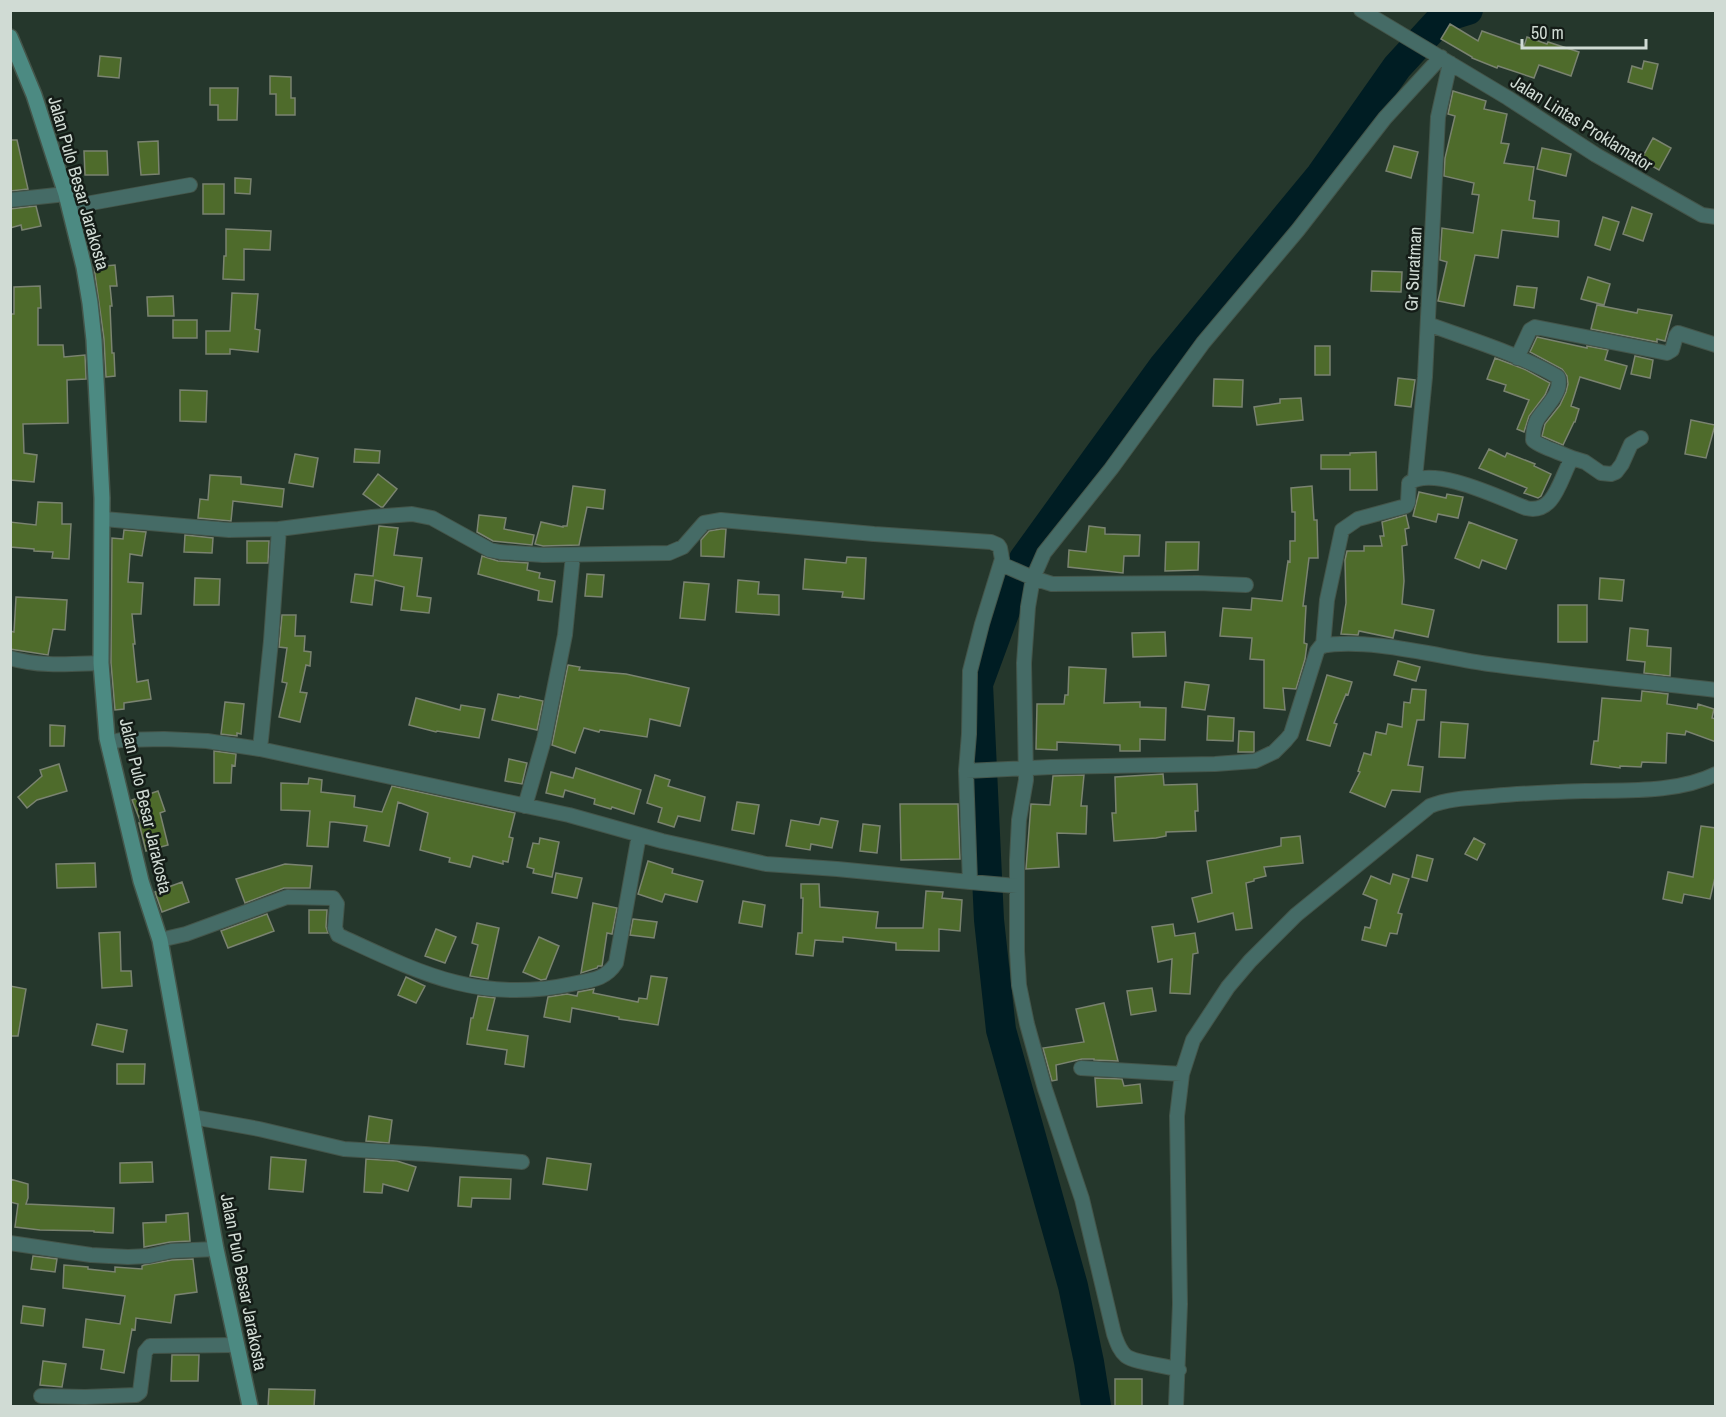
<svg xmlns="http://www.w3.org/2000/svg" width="1726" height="1417" viewBox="0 0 1726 1417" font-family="'Archivo Narrow',sans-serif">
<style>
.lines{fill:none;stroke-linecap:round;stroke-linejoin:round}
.river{stroke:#001d23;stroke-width:30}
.building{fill:#4e6b2b;stroke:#7a8370;stroke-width:1.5}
.street-casing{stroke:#44554a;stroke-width:16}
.secondary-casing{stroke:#44554a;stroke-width:18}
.street{stroke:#456b66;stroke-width:14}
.secondary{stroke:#4c8a82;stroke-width:15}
.labels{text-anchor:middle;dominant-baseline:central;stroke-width:5;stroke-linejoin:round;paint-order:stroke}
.street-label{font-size:18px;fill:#d0dbd4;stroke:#141c17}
</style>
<rect width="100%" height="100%" fill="#25372c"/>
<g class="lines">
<path class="river" d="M 1096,1406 L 1089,1362 L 1073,1286 L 1001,1030 L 989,920 L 978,684 L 1024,559 L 1094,462 L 1163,367 L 1321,175 L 1397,67 L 1442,18 L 1468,10"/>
</g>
<path class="building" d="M 1450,24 L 1478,41 L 1482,31 L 1524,46 L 1527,37 L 1547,44 L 1548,42 L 1579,52 L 1571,76 L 1539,65 L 1534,78 L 1498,66 L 1497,68 L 1472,58 L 1472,57 L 1441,39 Z
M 100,56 L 121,58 L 119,78 L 98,76 Z
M 1644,61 L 1658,64 L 1652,89 L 1628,82 L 1632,66 L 1642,69 Z
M 270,76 L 291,77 L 291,98 L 295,98 L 295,115 L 276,115 L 276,94 L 270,94 Z
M 210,88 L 238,88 L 237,120 L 218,120 L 218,105 L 210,105 Z
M 1453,91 L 1486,101 L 1484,109 L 1507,114 L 1501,143 L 1509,144 L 1504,163 L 1534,167 L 1529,200 L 1535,201 L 1533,218 L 1559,221 L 1558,237 L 1502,230 L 1498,258 L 1475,255 L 1464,306 L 1438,301 L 1447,262 L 1440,260 L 1442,228 L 1473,233 L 1479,195 L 1472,194 L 1474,183 L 1444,176 L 1445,158 L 1455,116 L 1448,114 Z
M 1653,138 L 1671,148 L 1659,170 L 1641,160 Z
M 10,140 L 17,140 L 28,189 L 10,191 Z
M 158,141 L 159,174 L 141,175 L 138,142 Z
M 1394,146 L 1418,152 L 1411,178 L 1386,171 Z
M 1542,148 L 1571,154 L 1566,176 L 1537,169 Z
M 84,151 L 107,151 L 108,175 L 85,175 Z
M 235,178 L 251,179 L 250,194 L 235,193 Z
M 203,184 L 224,184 L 224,214 L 203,214 Z
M 36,206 L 41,226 L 22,230 L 21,225 L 10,228 L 10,209 Z
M 1632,207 L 1652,214 L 1643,241 L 1623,234 Z
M 1603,217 L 1619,222 L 1610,250 L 1595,245 Z
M 226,229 L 271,231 L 270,250 L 244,249 L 244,280 L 223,279 L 224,256 L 226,256 Z
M 115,265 L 117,286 L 110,286 L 112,306 L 110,306 L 112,353 L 114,353 L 115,376 L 106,377 L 104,339 L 94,267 Z
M 1372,271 L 1402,272 L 1401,292 L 1371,291 Z
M 1588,277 L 1610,284 L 1604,305 L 1581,299 Z
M 40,286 L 41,308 L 38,308 L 38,345 L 63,345 L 64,357 L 85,355 L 86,379 L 67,380 L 68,423 L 23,424 L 24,453 L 37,455 L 34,482 L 10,480 L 10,314 L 14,314 L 14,287 Z
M 1517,286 L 1537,288 L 1534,308 L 1514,305 Z
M 232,293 L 258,294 L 255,329 L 260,330 L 258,352 L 230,349 L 230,354 L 206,354 L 206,331 L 230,331 Z
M 173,296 L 174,316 L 148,316 L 147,297 Z
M 1597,305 L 1637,313 L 1638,309 L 1672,315 L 1665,341 L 1657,339 L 1657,342 L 1591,329 Z
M 173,320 L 197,320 L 197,338 L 173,338 Z
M 1537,337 L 1587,348 L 1587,346 L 1608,350 L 1605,360 L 1627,366 L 1620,389 L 1580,377 L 1571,406 L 1579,409 L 1575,422 L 1574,422 L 1563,445 L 1542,436 L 1545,424 L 1560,405 L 1566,392 L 1568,384 L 1567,376 L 1562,369 L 1530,352 Z
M 1315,346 L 1330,346 L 1330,375 L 1315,375 Z
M 1635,356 L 1653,360 L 1650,378 L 1631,374 Z
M 1495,358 L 1524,369 L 1550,383 L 1545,395 L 1529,416 L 1524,432 L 1517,429 L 1529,400 L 1504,391 L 1506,385 L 1487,379 Z
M 1398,378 L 1415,380 L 1411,407 L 1395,405 Z
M 1214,379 L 1243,380 L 1242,407 L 1213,406 Z
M 180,390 L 207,391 L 206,422 L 180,421 Z
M 1301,398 L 1303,420 L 1257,425 L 1254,407 L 1280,403 L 1280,399 Z
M 1691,420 L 1715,425 L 1706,458 L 1685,454 Z
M 355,449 L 380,451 L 379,463 L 354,462 Z
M 1489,449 L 1505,457 L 1507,453 L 1535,464 L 1534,466 L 1551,474 L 1541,496 L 1538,498 L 1524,493 L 1527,488 L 1479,468 Z
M 1376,452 L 1377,490 L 1350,490 L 1350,469 L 1321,469 L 1321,455 L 1350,455 L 1350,453 Z
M 295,454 L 318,458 L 313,487 L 289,483 Z
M 378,474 L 397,489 L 383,507 L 381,507 L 363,494 Z
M 210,475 L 241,477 L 241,484 L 284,489 L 282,507 L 233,501 L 231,521 L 198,518 L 200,499 L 208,500 Z
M 573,486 L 605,490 L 603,509 L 587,507 L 579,545 L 543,546 L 535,544 L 541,522 L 563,527 L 563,526 L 567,526 Z
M 1312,486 L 1314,520 L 1317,520 L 1318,558 L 1309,558 L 1303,606 L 1306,606 L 1304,643 L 1307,644 L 1305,659 L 1296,689 L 1283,688 L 1285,710 L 1264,708 L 1264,660 L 1250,659 L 1252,638 L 1220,636 L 1223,608 L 1251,610 L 1252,598 L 1282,601 L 1288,561 L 1290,562 L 1290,541 L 1295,541 L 1295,512 L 1292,512 L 1291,488 Z
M 1419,492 L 1446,498 L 1447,494 L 1463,497 L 1458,518 L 1438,514 L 1436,522 L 1413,516 Z
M 38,502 L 62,503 L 62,524 L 71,524 L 69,559 L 52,558 L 53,552 L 34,551 L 34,549 L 10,547 L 10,522 L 36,525 Z
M 479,515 L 506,518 L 504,529 L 534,535 L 532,545 L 493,541 L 477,532 Z
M 1406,515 L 1409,528 L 1405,529 L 1407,545 L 1402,546 L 1404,581 L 1402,604 L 1434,610 L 1428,637 L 1395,630 L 1393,638 L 1359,631 L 1358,635 L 1341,634 L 1346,603 L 1345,560 L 1347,551 L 1364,551 L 1364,546 L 1382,546 L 1380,536 L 1384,536 L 1382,522 Z
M 1469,522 L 1517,540 L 1506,569 L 1482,560 L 1479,568 L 1455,558 Z
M 379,526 L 398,528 L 394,555 L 422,558 L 417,596 L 431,598 L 429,613 L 401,610 L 404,587 L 375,580 L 372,605 L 351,602 L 355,574 L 373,576 Z
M 1089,526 L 1105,528 L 1105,534 L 1140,535 L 1139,556 L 1124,556 L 1123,573 L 1068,567 L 1069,550 L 1086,552 Z
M 721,529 L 726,529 L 724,557 L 701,556 L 701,540 L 709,531 Z
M 124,530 L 146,532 L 142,556 L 130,554 L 128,582 L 143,583 L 141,614 L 132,614 L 135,644 L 133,644 L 137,682 L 148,680 L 151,699 L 124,703 L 124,709 L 115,710 L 111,663 L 112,538 L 123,539 Z
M 185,535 L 213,538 L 212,553 L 184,552 Z
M 247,541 L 269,541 L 268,563 L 247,563 Z
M 1166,542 L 1199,542 L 1198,570 L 1165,571 Z
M 482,556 L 498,561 L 528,563 L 527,570 L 540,573 L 539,578 L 555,581 L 552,602 L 538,600 L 539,591 L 478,574 Z
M 847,557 L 866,558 L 864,599 L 842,597 L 843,592 L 803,589 L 805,559 L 846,563 Z
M 587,574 L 604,575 L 602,597 L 585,596 Z
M 195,578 L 220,579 L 219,605 L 194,605 Z
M 1600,578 L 1624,580 L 1622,601 L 1599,599 Z
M 738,580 L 759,582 L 758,594 L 779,595 L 779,615 L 736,612 Z
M 684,582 L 709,584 L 705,620 L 680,618 Z
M 16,597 L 67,600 L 65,630 L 53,629 L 48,655 L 10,649 L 10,631 L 14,632 Z
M 1558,605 L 1587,605 L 1587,642 L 1558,642 Z
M 282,615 L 296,615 L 295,636 L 305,636 L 304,651 L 311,652 L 310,666 L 306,665 L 300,692 L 307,693 L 300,722 L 279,717 L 287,683 L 282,682 L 287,648 L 279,647 Z
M 1630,628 L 1648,630 L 1647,646 L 1671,648 L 1670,676 L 1644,673 L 1645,662 L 1627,660 Z
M 1165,632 L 1166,656 L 1133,657 L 1132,633 Z
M 1398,661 L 1420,667 L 1416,681 L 1394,675 Z
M 568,665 L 580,667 L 579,670 L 626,674 L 689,688 L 680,726 L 650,719 L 647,737 L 600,730 L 599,732 L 584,728 L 575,753 L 552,745 Z
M 1069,667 L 1106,669 L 1104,703 L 1140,702 L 1140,707 L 1166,708 L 1165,740 L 1140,739 L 1140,751 L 1120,751 L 1120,745 L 1057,742 L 1057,750 L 1036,749 L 1037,704 L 1064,704 L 1065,695 L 1068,695 Z
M 1327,675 L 1352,682 L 1348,695 L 1346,694 L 1334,723 L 1337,724 L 1330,746 L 1307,740 Z
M 1185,682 L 1209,685 L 1205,710 L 1182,707 Z
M 1412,689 L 1426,690 L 1424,720 L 1417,720 L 1408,765 L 1423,767 L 1420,792 L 1392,790 L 1385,807 L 1350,792 L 1360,772 L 1358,771 L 1364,753 L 1371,755 L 1376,732 L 1386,734 L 1388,724 L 1402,727 L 1404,702 L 1410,703 Z
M 1642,691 L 1668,694 L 1667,704 L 1697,709 L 1698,704 L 1714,709 L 1712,718 L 1716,719 L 1716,742 L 1686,731 L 1685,735 L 1667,733 L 1666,763 L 1642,762 L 1641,767 L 1620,766 L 1620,768 L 1591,764 L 1594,741 L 1598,741 L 1602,698 L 1641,701 Z
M 498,694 L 519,698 L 520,696 L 543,701 L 537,730 L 492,720 Z
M 416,698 L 460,710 L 461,705 L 485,709 L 479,738 L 437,731 L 436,732 L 409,725 Z
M 225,702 L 244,704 L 241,734 L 237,733 L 237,736 L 221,734 Z
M 1208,716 L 1234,718 L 1233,741 L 1207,740 Z
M 1441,722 L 1468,724 L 1465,758 L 1439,757 Z
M 50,725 L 65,726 L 64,746 L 50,746 Z
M 1239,731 L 1254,732 L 1254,752 L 1238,752 Z
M 214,751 L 236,754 L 235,766 L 232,765 L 231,783 L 214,783 Z
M 509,759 L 527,763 L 522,784 L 505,781 Z
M 59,764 L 67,791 L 37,800 L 27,808 L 18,797 L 42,776 L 40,770 Z
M 576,768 L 641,790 L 634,814 L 612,807 L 611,809 L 594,804 L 595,799 L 565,790 L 563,797 L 546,793 L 551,772 L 573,778 Z
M 1163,774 L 1164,785 L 1197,784 L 1198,811 L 1195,811 L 1196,831 L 1166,832 L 1166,836 L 1156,838 L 1114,841 L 1112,813 L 1116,813 L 1115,777 Z
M 655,775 L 670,780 L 668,786 L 705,797 L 700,821 L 678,816 L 674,827 L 658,822 L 662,808 L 647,803 Z
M 1084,775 L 1081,806 L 1087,806 L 1086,834 L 1057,833 L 1059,867 L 1026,869 L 1031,804 L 1050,805 L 1053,776 Z
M 309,778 L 322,780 L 321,792 L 355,796 L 354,807 L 382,812 L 392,786 L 515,813 L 509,837 L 513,838 L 508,862 L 503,861 L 503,864 L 473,856 L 470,867 L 449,862 L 450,858 L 420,850 L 428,813 L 398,802 L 389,846 L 364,841 L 367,826 L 334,822 L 330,822 L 328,847 L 307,846 L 310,811 L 281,810 L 281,783 L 308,784 Z
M 158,791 L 165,811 L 160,813 L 168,845 L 146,851 L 139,823 L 141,823 L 132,800 Z
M 737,802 L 759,805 L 754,834 L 732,830 Z
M 900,804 L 958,804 L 960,859 L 901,860 Z
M 821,818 L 838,821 L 832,848 L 811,844 L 810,850 L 786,846 L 791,820 L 819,825 Z
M 863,824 L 880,826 L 877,853 L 860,851 Z
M 1701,826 L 1716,828 L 1716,873 L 1710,899 L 1684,894 L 1682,903 L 1663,899 L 1668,872 L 1693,877 Z
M 1300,836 L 1303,863 L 1264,867 L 1266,876 L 1254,879 L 1254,881 L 1246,883 L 1252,928 L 1236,930 L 1233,913 L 1198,922 L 1192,898 L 1212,893 L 1207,861 L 1281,846 L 1281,838 Z
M 540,838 L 559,842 L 552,877 L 533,873 L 534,869 L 527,867 L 533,843 L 539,844 Z
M 1474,838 L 1485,844 L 1477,860 L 1465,854 Z
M 1417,855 L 1433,859 L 1427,881 L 1412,877 Z
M 648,861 L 673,869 L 672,873 L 703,881 L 697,902 L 665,894 L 662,902 L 638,894 Z
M 95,863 L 96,887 L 57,888 L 56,864 Z
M 285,864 L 312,866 L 310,888 L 284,888 L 245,903 L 236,879 Z
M 556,873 L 582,878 L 577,898 L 552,893 Z
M 1393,874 L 1409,879 L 1398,913 L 1402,914 L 1397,934 L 1390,933 L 1386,946 L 1362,940 L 1365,927 L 1370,928 L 1377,900 L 1363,894 L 1371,876 L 1390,884 Z
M 182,882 L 189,902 L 162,912 L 155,892 Z
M 801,884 L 819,884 L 820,907 L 878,912 L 876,928 L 923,928 L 926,891 L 943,892 L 942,898 L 962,900 L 960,931 L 939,929 L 939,951 L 896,950 L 896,943 L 843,937 L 843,942 L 815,940 L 813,956 L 796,954 L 798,933 L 802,933 L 803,898 L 801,898 Z
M 743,901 L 765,905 L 762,927 L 739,923 Z
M 593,903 L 617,908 L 612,934 L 607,933 L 602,966 L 598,966 L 597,968 L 581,973 Z
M 309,910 L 327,910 L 326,927 L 328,933 L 309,933 Z
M 267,914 L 274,931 L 228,948 L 221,931 Z
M 633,919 L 657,922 L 654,938 L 630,935 Z
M 477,923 L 499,928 L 488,979 L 470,976 L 478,945 L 472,943 Z
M 1173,924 L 1175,936 L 1195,933 L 1198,953 L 1193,954 L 1190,994 L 1170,993 L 1172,959 L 1158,962 L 1152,927 Z
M 436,929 L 456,937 L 445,963 L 425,956 Z
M 120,932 L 121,971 L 131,971 L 132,986 L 102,988 L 99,933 Z
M 539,937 L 559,946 L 546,979 L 541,980 L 523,972 Z
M 651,976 L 667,978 L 658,1025 L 619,1019 L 619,1017 L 572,1008 L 570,1022 L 544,1017 L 548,997 L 567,994 L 577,996 L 578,992 L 594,989 L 593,993 L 638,1002 L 639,998 L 647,999 Z
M 406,977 L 425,986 L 416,1003 L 398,995 Z
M 10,986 L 26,989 L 18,1036 L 10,1036 Z
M 1152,988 L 1156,1011 L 1131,1015 L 1127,991 Z
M 478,996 L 495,998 L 487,1030 L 528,1036 L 524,1067 L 505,1064 L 507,1050 L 467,1044 L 471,1018 L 473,1018 Z
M 1104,1003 L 1118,1061 L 1094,1060 L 1094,1059 L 1082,1059 L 1056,1065 L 1057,1080 L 1052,1081 L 1043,1048 L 1084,1042 L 1076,1009 Z
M 97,1024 L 127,1030 L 123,1052 L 92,1045 Z
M 117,1064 L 145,1064 L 144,1084 L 117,1084 Z
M 1095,1078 L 1122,1079 L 1124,1086 L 1140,1084 L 1142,1103 L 1097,1107 Z
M 369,1116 L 392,1120 L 389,1143 L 366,1141 Z
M 271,1157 L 306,1160 L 303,1192 L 269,1189 Z
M 547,1158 L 591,1164 L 587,1190 L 543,1184 Z
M 366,1159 L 397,1161 L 416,1167 L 408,1191 L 383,1184 L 382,1193 L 364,1192 Z
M 152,1162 L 153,1182 L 120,1183 L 120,1163 Z
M 460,1177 L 511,1179 L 510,1199 L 472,1198 L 471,1207 L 458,1206 Z
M 10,1179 L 28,1184 L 28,1198 L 26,1204 L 114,1208 L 113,1233 L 94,1232 L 94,1231 L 40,1230 L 15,1227 L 18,1204 L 10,1202 Z
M 188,1213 L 190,1241 L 170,1242 L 144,1247 L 143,1223 L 166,1222 L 166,1215 Z
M 33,1256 L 57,1259 L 55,1272 L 31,1269 Z
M 193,1259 L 197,1292 L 175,1295 L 171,1323 L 136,1318 L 135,1330 L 132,1329 L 124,1373 L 101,1369 L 104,1350 L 83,1347 L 86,1319 L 120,1324 L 125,1296 L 63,1288 L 64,1265 L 88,1267 L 88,1269 L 115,1272 L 115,1267 L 142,1269 L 142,1266 L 144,1265 L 172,1260 Z
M 23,1306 L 45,1309 L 43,1326 L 21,1323 Z
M 172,1355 L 199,1355 L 198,1381 L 171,1381 Z
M 43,1361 L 66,1364 L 62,1387 L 40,1385 Z
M 1115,1379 L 1142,1379 L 1142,1407 L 1115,1407 Z
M 269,1389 L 315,1390 L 314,1407 L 268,1407 Z"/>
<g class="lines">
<defs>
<path id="street" d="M 1361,10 L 1508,98 L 1596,155 L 1702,215 L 1716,217
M 10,200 L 66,194
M 69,207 L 190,185
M 1428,324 C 1471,340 1519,354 1558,377 C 1563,393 1544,408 1537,420 C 1534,426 1533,433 1533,440 C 1538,446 1562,453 1572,458
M 1517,358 L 1530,330 L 1535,327 L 1667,353 L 1672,350 L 1676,336 L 1678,333 L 1716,345
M 1415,478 L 1425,377 L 1438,117 L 1450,63
M 102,522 L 104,519 L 229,530 L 279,529 L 271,641 L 260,749
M 1001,564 L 1033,578 L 1028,607 L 1024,663 L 1026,780 L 1019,820 L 1017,860 L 1017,951 L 1019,985 L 1027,1024 L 1045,1089 L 1082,1199 L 1114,1334 C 1117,1342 1119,1350 1126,1356 C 1135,1363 1166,1365 1179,1370
M 1246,585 L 1198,583 L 1052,584 L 1033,578 L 1044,553 L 1111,469 L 1203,343 L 1298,230 L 1385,118 L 1441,57
M 1323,646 L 1327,600 L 1342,530 L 1358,519 L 1406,506 L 1408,502 L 1409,483 C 1433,465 1500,498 1526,508 C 1555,515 1560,478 1572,458 L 1585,462 L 1601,473 L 1611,474 L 1616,472 L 1622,464 L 1631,444 L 1641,438
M 10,658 C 40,667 70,664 101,663
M 109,748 L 111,742 L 121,740 L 164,739 L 207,741 L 260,749 L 569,815 L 662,841 L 766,864 L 837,869 L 970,882 L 966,771 L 969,734 L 970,671 L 982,624 L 1002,559 L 1000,548 L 998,545 L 991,542 L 874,534 L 721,520 L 704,523 L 683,547 L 669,553 L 543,555 L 500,552 L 490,550 L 432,518 L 412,514 L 372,517 L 279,529
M 966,771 L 1051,767 L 1215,764 L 1255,761 L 1274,752 L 1286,740 L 1291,734 L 1317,651 L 1321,646 C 1368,637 1440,657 1489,664 C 1564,674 1640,681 1716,690
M 525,806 L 544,740 L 565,635 L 573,555
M 970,882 L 1017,886
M 160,940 L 186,934 L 287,897 L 333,898 L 337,904 L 335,928 L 338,935 C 420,973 480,1004 572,984 C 591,980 605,980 616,963 L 639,835
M 1081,1068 L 1182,1074
M 193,1117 L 259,1129 L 344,1149 L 425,1154 L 522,1162
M 10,1243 L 91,1255 L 128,1257 L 149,1256 L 171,1251 L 216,1249
M 41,1396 L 85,1397 L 136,1395 L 140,1392 L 145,1352 L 150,1346 L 237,1345
M 1176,1406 L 1180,1304 L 1177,1116 L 1182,1074 L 1193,1040 L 1228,987 L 1250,961 L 1296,915 L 1430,806 C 1450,798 1472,798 1493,796 C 1524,793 1554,792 1585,791 C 1626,790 1678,793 1716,774"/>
<path id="secondary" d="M 10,37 L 34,95 L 55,160 L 66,194 L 84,267 L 90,303 L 94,340 L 102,498 L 101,663 L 107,738 L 141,881 L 160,940 L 216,1249 L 250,1406"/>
</defs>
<use href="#street" class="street-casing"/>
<use href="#secondary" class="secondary-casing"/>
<use href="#street" class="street"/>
<use href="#secondary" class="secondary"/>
</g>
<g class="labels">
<g class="street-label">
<text transform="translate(1582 123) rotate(32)">Jalan Lintas Proklamator</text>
<text transform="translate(79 183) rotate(74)">Jalan Pulo Besar Jarakosta</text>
<text transform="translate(1413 269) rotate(-87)">Gr Suratman</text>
<text transform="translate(146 806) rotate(77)">Jalan Pulo Besar Jarakosta</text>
<text transform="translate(244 1282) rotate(79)">Jalan Pulo Besar Jarakosta</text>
</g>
</g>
<rect width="1726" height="1417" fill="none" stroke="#d0dbd4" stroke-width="24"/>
<path d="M1522 39v9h124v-9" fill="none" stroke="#d0dbd4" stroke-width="3"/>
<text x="1531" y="39" font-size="18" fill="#d0dbd4" stroke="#141c17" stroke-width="4.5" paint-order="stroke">50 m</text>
</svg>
